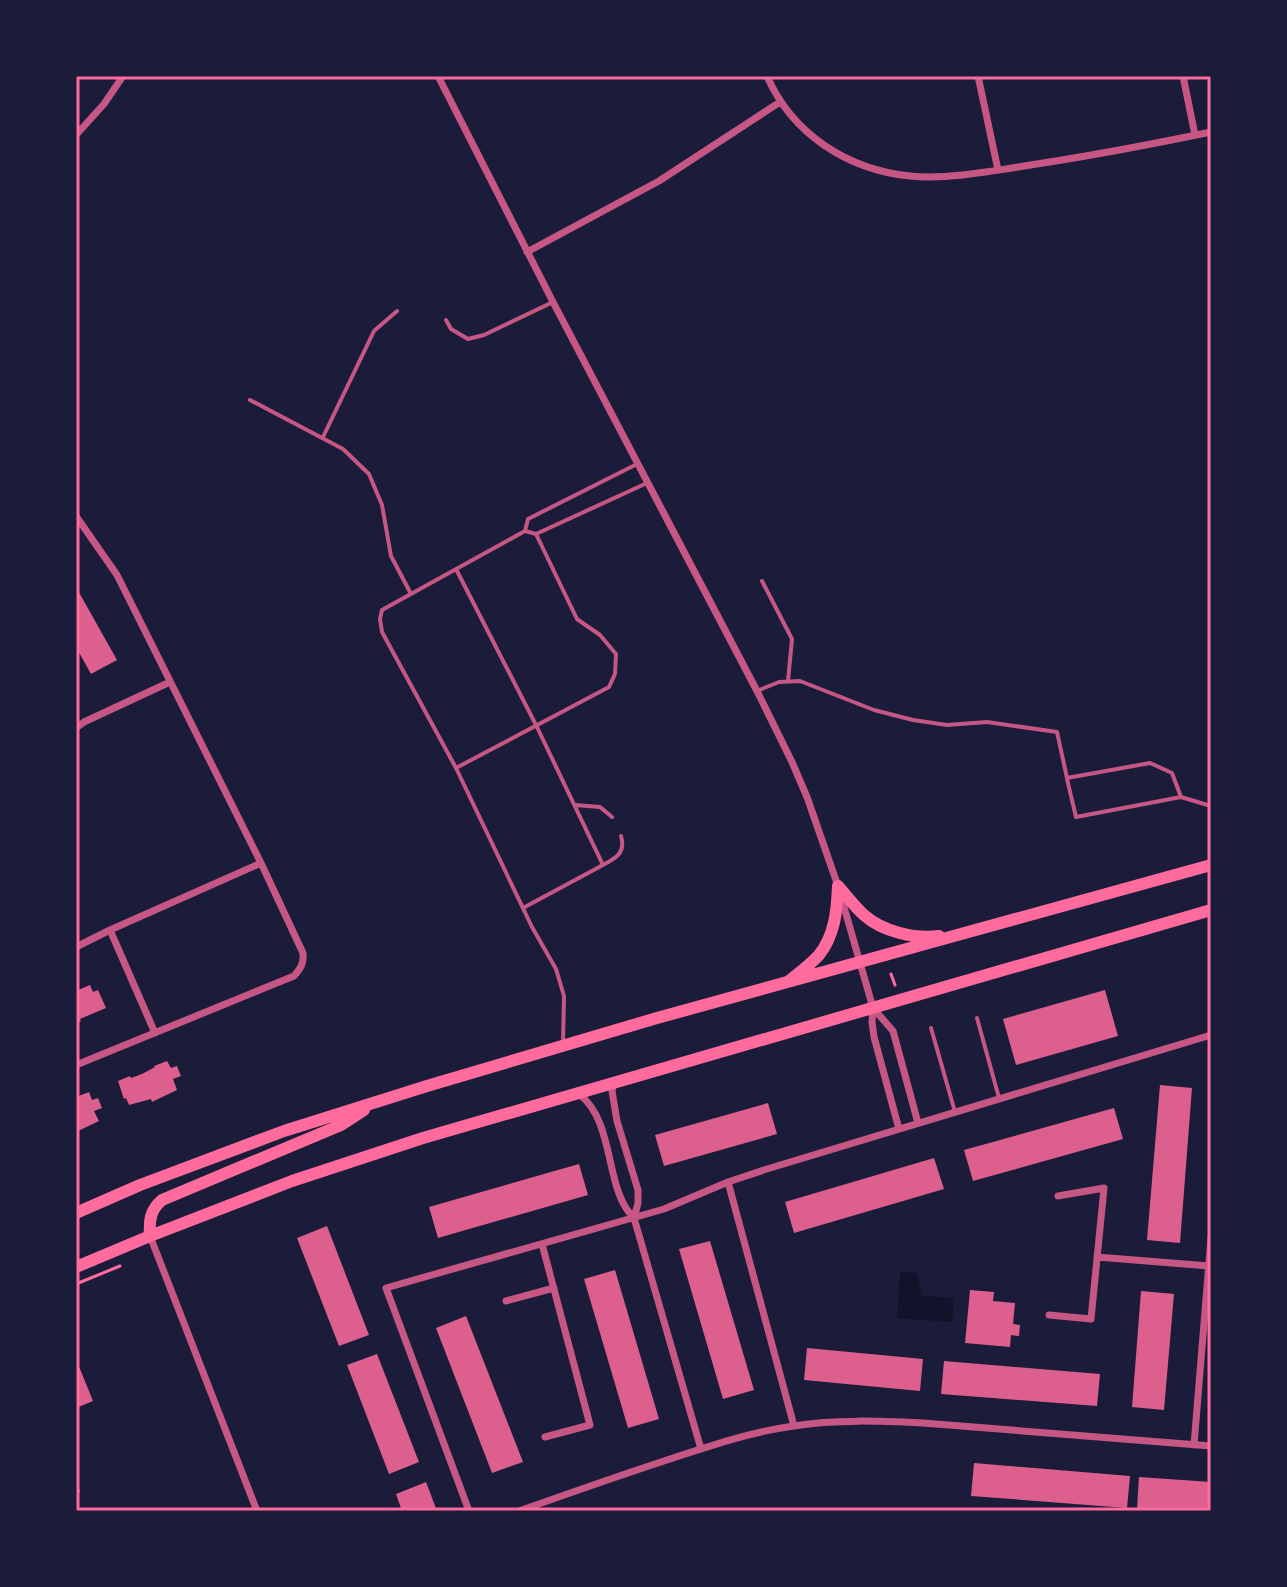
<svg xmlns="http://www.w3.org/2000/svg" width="1287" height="1587" viewBox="0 0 1287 1587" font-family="'Roboto Condensed',sans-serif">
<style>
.water{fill:#12122b}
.building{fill:#dd5f8e}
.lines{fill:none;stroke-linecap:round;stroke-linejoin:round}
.path{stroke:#ff6b9d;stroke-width:3}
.service{stroke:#c65784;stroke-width:4}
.minor{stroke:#c65784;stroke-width:7}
.primary{stroke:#ff6b9d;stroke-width:12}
.neatline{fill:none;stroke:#ff6b9d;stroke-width:3}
</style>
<rect width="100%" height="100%" fill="#1b1b3a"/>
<path class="water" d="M 900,1272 L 917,1273 L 922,1296 L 954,1298 L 952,1322 L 897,1318 Z"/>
<path class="building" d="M 76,587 L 117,660 L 91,674 L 76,647 Z
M 90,985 L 93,992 L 98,990 L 106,1008 L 80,1019 L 81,1021 L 76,1023 L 76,991 Z
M 1105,990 L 1118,1036 L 1016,1065 L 1003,1019 Z
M 167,1061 L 171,1068 L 177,1066 L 181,1076 L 173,1079 L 177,1090 L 152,1102 L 151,1099 L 129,1105 L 126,1098 L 124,1099 L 118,1081 L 130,1076 L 131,1078 L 142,1074 L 155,1067 L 154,1066 Z
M 1160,1085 L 1192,1088 L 1180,1243 L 1147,1240 Z
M 89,1092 L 92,1100 L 98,1098 L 102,1108 L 94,1111 L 99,1121 L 76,1132 L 76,1097 Z
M 768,1103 L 777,1134 L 664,1166 L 655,1135 Z
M 1114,1108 L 1123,1139 L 973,1181 L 964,1150 Z
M 934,1158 L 944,1189 L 794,1233 L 785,1202 Z
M 579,1164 L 588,1195 L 438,1238 L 429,1207 Z
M 327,1226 L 369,1335 L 339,1346 L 297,1238 Z
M 710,1241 L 754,1390 L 723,1399 L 679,1249 Z
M 615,1270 L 659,1419 L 628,1428 L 584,1279 Z
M 970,1290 L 994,1292 L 993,1301 L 1015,1303 L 1013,1324 L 1020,1325 L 1019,1336 L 1011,1335 L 1010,1347 L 965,1343 Z
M 1141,1291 L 1174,1294 L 1164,1410 L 1132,1407 Z
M 466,1316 L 523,1462 L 492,1473 L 436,1328 Z
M 807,1348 L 923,1359 L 920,1391 L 804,1380 Z
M 377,1354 L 419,1462 L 389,1474 L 347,1365 Z
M 76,1359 L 93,1401 L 76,1408 Z
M 944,1361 L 1100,1374 L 1097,1406 L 941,1394 Z
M 974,1463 L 1130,1476 L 1127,1508 L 971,1496 Z
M 1139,1477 L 1211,1482 L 1211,1511 L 1137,1509 Z
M 426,1482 L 437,1511 L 402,1511 L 396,1494 Z"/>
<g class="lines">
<path class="path" d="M 891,974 L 895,985
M 76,1284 L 120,1266"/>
<path class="service" d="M 446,320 L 451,329 L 468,339 L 484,335 L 553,302
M 250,400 L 343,449 L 369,474 L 382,505 L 391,556 L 411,594
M 323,437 L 374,331 L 397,311
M 637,464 L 528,519 L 525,531 L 536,534 L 647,483
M 525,531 L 382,610 L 380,619 L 382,632 L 456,768 L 532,927 L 556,969 L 564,996 L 563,1044
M 456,569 L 537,727 L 603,865 L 523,908
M 762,581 L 792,639 L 788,681
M 757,691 L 779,682 L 800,681 L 874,710 L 913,720 L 947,725 L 987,722 L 1057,732 L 1067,778 L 1150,763 L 1172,773 L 1181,797 L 1211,806
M 456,768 L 609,687 L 615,674 L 616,654 L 600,635 L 577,619 L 536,534
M 1067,779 L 1076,817 L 1181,797
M 575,805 L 600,807 L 612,817
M 603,865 C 616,858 626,853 621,836
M 977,1018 L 999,1098
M 931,1028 L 955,1112
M 76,1491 L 78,1491"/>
<path class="minor" d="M 438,76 L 553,302 L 757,691 L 792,762 L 807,797 L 838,886 L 873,1008 L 872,1022 L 874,1037 L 899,1129
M 767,76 C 792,134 848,170 910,176 C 948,180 998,170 1037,164 C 1095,155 1153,144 1211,132
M 978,76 L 998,170
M 1183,76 L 1195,135
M 76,135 L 104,104 L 123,76
M 527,252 L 659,181 L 780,102
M 76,516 L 117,575 L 261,863 L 303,953 C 304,963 301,968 294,976 L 76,1065
M 76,728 L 84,722 L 170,682
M 110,930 L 155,1033
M 76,947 L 110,930 L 261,863
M 873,1008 L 893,1031 L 918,1123
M 614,1082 L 612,1091 L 617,1121 L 638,1190 L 638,1203 L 634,1218
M 579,1094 C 616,1122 604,1190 634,1218 L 701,1449
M 728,1182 L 794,1426
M 150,1236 L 257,1511
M 542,1244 L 590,1425 L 545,1437
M 1097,1257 L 1209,1266
M 506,1301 L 554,1288
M 1049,1315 L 1091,1319 L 1104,1188 L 1058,1196
M 1194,1445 L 1211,1238
M 469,1511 L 386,1288 L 664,1209 L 728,1182 L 767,1169 L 1211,1035
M 519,1511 C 567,1494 615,1477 664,1461 C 707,1447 749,1432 794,1426 C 836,1419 880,1421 923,1423 L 1211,1446"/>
<path class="primary" d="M 838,886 C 846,895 855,907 864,915 C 883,932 915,939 939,936
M 789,981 C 799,973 811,964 819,955 C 835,935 837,910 838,886
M 76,1213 L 140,1185 L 284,1131 L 427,1086 L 657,1018 L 1211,865
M 150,1236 C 149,1221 150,1210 162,1200 L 341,1125 L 364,1110
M 76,1267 L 150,1236 L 292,1181 L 423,1138 L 1211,910"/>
</g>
<rect width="1287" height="1587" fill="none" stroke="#1b1b3a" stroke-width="156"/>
<rect x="78" y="78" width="1131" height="1431" class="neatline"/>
</svg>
